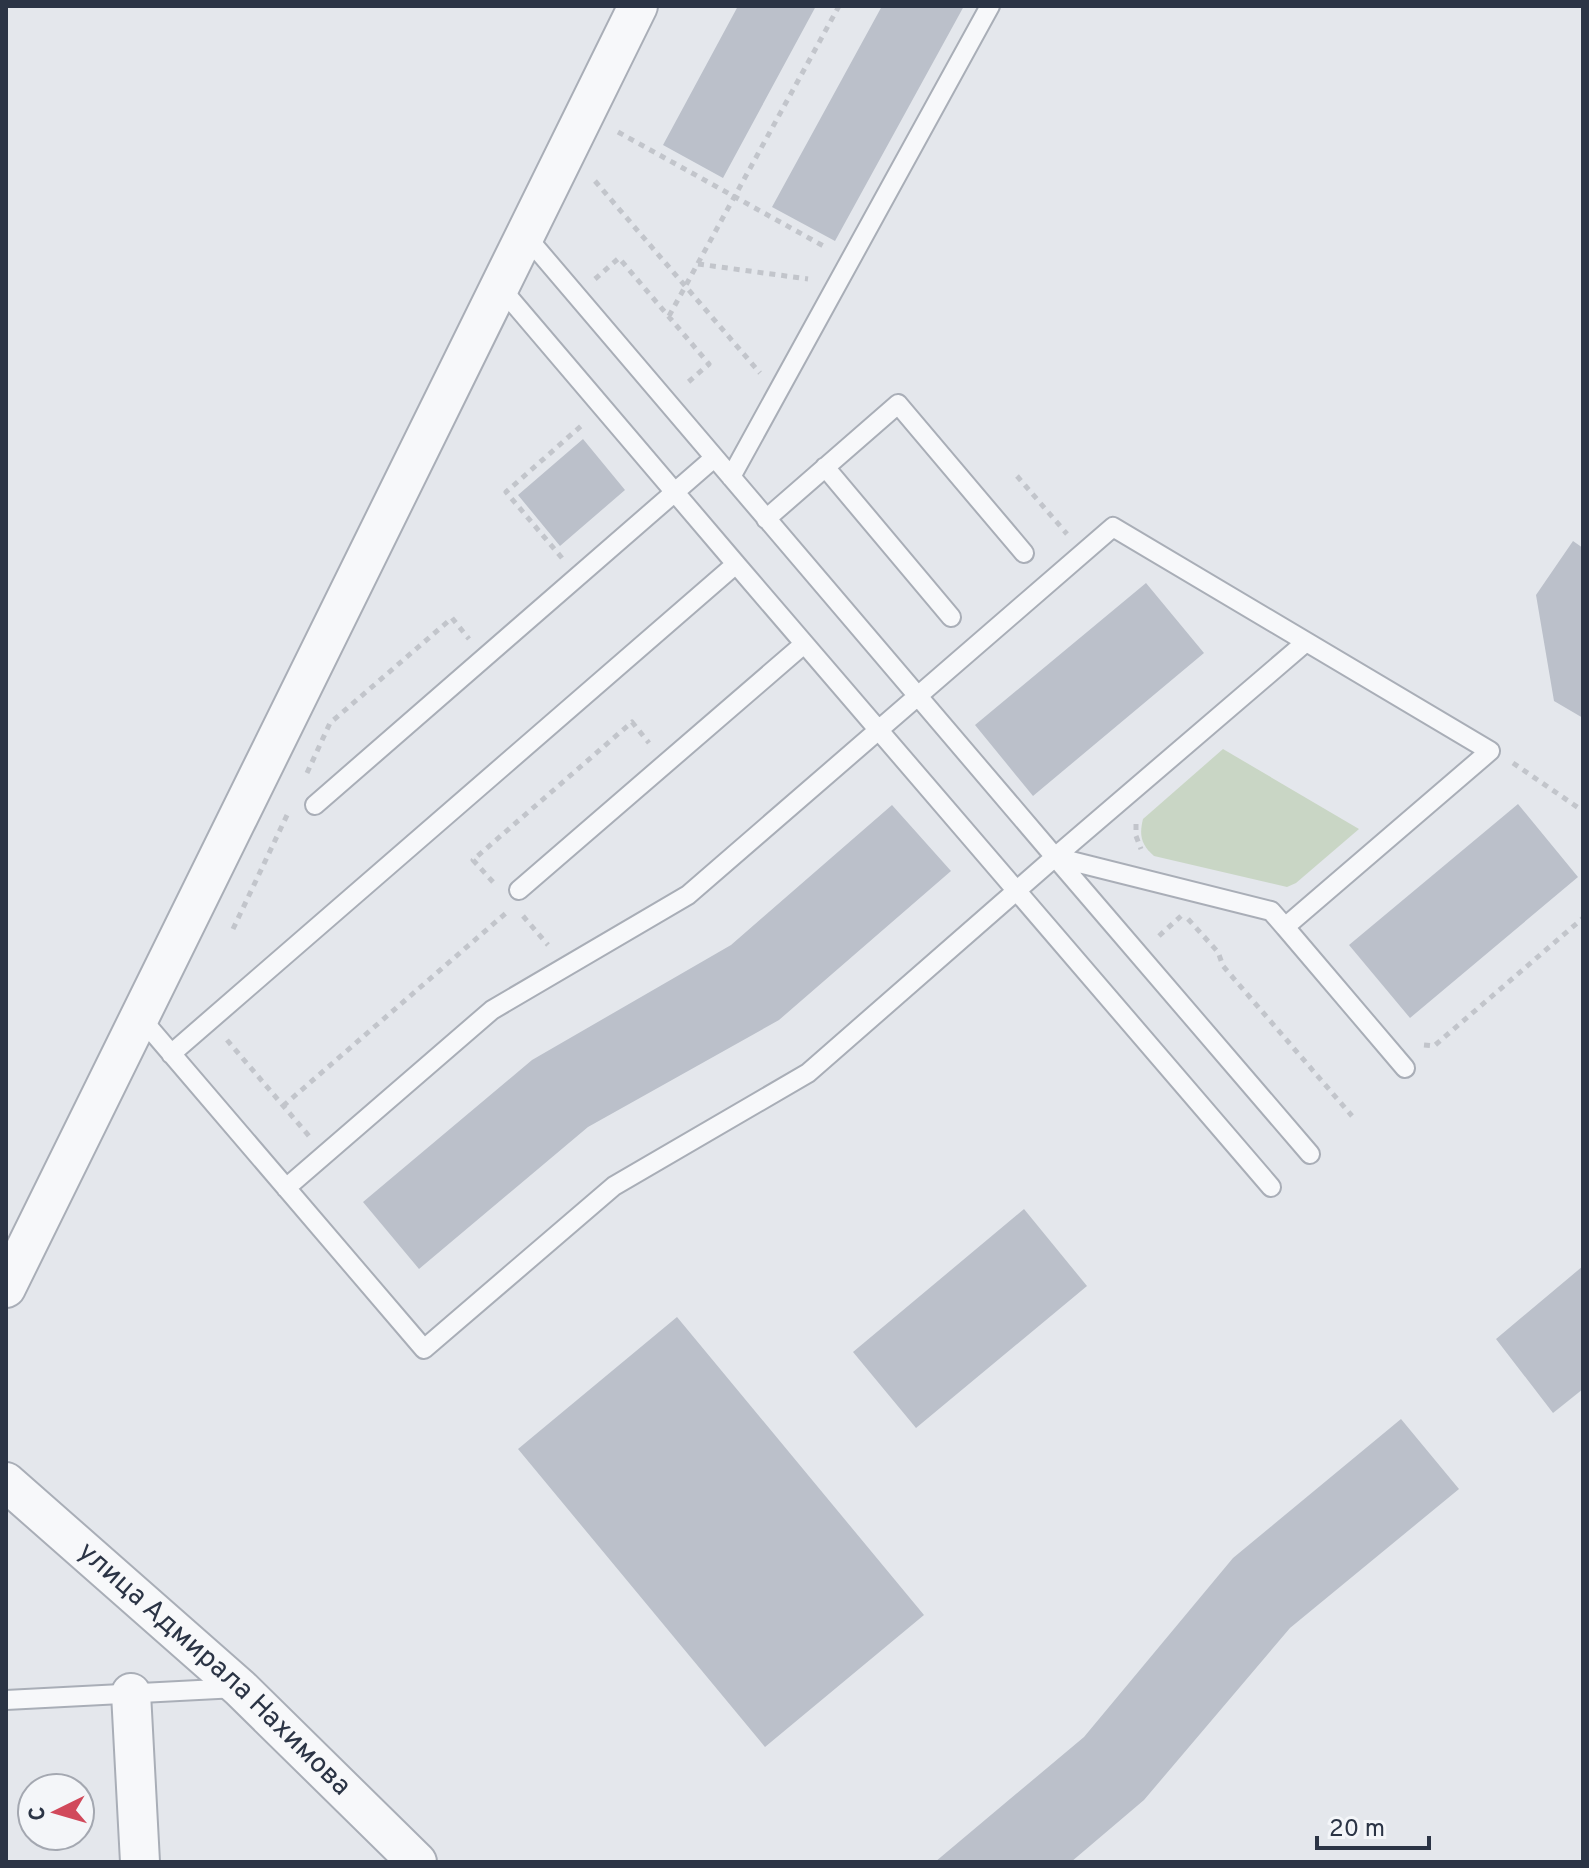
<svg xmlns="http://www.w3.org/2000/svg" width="1589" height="1868" viewBox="0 0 1589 1868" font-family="Overpass,sans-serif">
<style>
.green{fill:#c9d6c5}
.building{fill:#bbc0ca}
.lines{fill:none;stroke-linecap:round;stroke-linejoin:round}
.service-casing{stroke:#a9aeb7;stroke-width:22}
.minor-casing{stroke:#a9aeb7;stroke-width:42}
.path{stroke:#c2c5cb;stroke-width:5;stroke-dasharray:6 6;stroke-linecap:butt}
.service{stroke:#f7f8fa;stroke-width:18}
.minor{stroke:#f7f8fa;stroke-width:38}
.labels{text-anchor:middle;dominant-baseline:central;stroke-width:6;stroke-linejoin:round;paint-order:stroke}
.street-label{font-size:28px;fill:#2b3445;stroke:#f4f6f9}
</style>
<rect width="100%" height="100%" fill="#e4e7ec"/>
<path class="green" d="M 1223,749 L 1359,829 L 1296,883 L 1287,887 L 1154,856 C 1141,845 1139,835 1143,819 Z"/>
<path class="building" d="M 738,6 L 816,6 L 723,178 L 663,145 Z
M 882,6 L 964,6 L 835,241 L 772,207 Z
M 583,439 L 625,490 L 560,546 L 518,495 Z
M 1573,541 L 1583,548 L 1583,718 L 1554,701 L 1536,595 Z
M 1146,583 L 1204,653 L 1033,796 L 975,725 Z
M 1518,804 L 1578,877 L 1410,1018 L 1349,945 Z
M 892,805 L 951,871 L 779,1020 L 588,1127 L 419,1269 L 363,1202 L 532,1060 L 731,945 Z
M 1024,1209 L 1087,1286 L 916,1428 L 853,1352 Z
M 1583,1266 L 1583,1389 L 1553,1413 L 1496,1339 Z
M 677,1317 L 924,1615 L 765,1747 L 518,1449 Z
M 1401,1419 L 1459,1489 L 1290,1628 L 1144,1800 L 1071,1862 L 935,1862 L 1084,1737 L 1233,1558 Z"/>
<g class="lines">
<defs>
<path id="service" d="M 500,287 L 736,564
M 825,467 L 951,617
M 731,477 L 990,6
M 766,519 L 898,404 L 1024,553
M 1306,642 L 1055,857 L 1310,1154
M 315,805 L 714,458
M 519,890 L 804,644
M 1285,927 L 1405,1068
M 140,1017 L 424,1349 L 614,1186 L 808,1073 L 1055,857
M 171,1054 L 736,564 L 1271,1187
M 286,1188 L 492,1010 L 688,895 L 1113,527 L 1490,751 L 1285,927 L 1271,911 L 1055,857 L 525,235
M 6,1700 L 237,1688"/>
<g id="minor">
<path d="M 6,1288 L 638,6"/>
<path id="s1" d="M 6,1482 L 240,1688 L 417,1862"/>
<path d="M 131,1693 L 140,1862"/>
</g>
</defs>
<use href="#service" class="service-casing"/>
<use href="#minor" class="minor-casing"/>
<path class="path" d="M 618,132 L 827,248
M 595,181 L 760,373
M 698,264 L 808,279
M 595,279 L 619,258 L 709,364 L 686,384
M 669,316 L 839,6
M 1017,476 L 1067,534
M 562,558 L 506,492 L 581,426
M 1513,763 L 1583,811
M 307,773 L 330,723 L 452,618 L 469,639
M 1136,824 L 1136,836 L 1141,849
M 493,882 L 473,860 L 632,722 L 649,743
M 523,916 L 548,945
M 1188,919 L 1218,952 L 1223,966 L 1352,1116
M 233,929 L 289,811
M 1159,936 L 1181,916
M 227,1040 L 309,1136
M 1424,1045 L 1434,1046 L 1583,918
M 283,1106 L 506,913"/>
<use href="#service" class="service"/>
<use href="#minor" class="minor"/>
</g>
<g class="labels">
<g class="street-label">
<text stroke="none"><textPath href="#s1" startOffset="280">улица Адмирала Нахимова</textPath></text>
</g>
</g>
<rect width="1589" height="1868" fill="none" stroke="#2b3445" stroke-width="16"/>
<g transform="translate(56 1812) rotate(265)"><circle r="38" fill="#f4f6f9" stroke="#a4a8b1" stroke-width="2"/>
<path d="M0-6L14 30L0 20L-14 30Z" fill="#d1495b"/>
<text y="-12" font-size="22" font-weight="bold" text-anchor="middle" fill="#2b3445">С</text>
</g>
<path d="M1317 1836v12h112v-12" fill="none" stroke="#2b3445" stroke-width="4"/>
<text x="1329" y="1836" font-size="24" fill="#2b3445" stroke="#f4f6f9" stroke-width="6" paint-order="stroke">20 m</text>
</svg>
